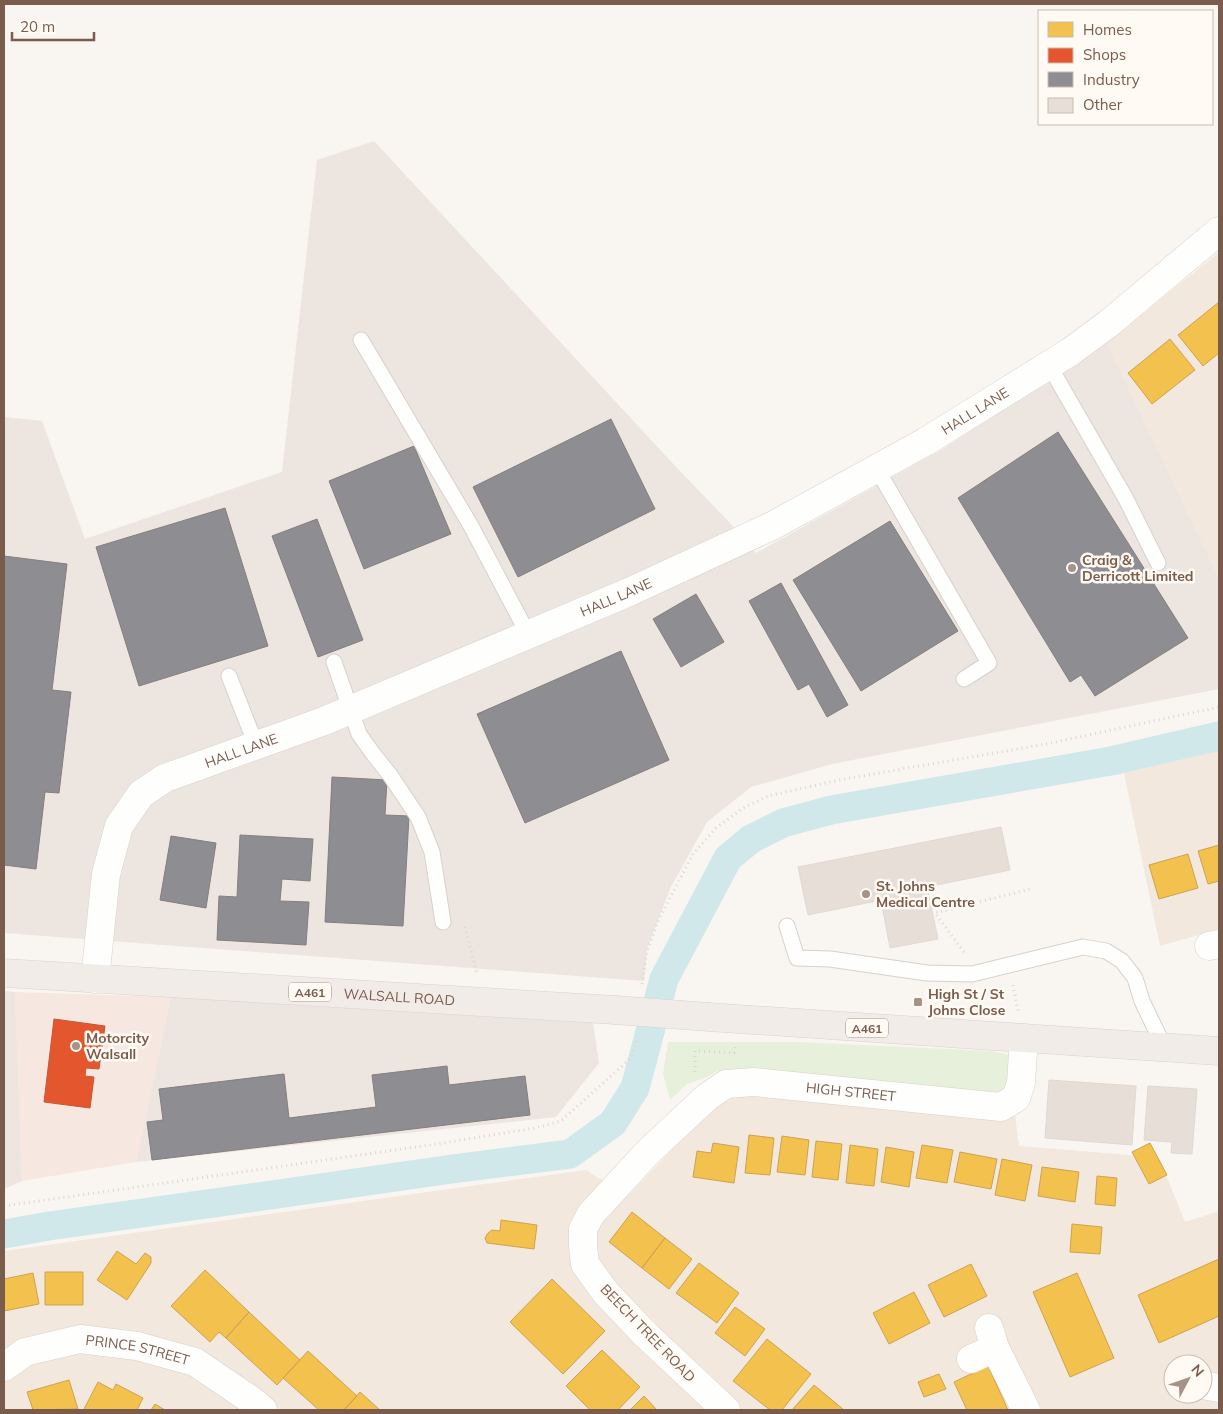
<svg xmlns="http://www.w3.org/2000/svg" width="1223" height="1414" viewBox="0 0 1223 1414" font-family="Mulish,sans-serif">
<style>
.residential{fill:#f2e8de;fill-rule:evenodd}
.commercial{fill:#f6e8e1}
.industrial{fill:#ede5e0}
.green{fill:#e7f0db}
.homes{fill:#f2c14e;stroke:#cea34e}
.shops{fill:#e4572e;stroke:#c45837}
.industry{fill:#8d8d92;stroke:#877e7d}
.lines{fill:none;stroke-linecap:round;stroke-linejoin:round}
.canal{stroke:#d0e8ea;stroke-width:29}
.building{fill:#e6ded7;stroke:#e2d8d2}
.service-casing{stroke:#d7d1cb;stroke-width:17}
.minor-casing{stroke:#d7d1cb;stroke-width:29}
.trunk-casing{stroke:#dad1cc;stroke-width:29}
.path{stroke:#dcd5d0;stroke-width:3;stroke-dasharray:1 4;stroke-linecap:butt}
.service{stroke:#fefefd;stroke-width:15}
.minor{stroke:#fefefd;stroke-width:28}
.trunk{stroke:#f2ece8;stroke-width:28}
.trunk-bridge-casing{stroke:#dad1cc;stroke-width:29;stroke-linecap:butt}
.trunk-bridge{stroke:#f2ece8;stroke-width:28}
.poi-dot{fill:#a69286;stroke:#fffaf3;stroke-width:2}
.labels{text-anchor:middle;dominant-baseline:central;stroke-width:5;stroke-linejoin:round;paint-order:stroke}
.shield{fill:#fffaf3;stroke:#a28b7f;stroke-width:1}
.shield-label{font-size:12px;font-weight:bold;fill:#7a5c4d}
.street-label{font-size:14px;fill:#7a5c4d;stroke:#fffaf3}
.poi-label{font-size:14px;font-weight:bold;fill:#7a5c4d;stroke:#fffaf3;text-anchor:start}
</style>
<rect width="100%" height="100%" fill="#f9f5f0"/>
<path class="residential" d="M 1219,252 L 1219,578 L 1107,343 Z
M 1219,750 L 1219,929 L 1160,946 L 1124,773 Z
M 759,1091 L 1015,1115 L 1019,1146 L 1153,1157 L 1168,1180 L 1185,1222 L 1219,1211 L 1219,1410 L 4,1410 L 4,1251 L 586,1170 L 627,1197 L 718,1101 ZM 1173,1364 L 1203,1364 L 1203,1394 L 1173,1394 Z"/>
<path class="commercial" d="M 15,992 L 171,997 L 136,1162 L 22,1181 Z"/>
<path class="industrial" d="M 374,141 L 677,468 L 732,525 L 756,553 L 941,450 L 1107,343 L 1219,578 L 1219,689 L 832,764 L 751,787 L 707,822 L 670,889 L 647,949 L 644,981 L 4,933 L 4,417 L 42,421 L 85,539 L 282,472 L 317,160 Z
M 4,991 L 15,992 L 22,1181 L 4,1189 Z
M 171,997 L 593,1023 L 599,1063 L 556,1117 L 136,1162 Z"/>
<path class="green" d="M 668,1042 L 797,1042 L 992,1051 L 1009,1055 L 1014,1067 L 1004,1088 L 995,1095 L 773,1078 L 717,1071 L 707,1077 L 687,1084 L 670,1100 L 663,1074 Z"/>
<path class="homes" d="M 1219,302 L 1219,353 L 1203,366 L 1178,335 Z
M 1170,339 L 1195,370 L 1152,404 L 1128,373 Z
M 1219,845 L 1219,881 L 1208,884 L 1198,851 Z
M 1188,854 L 1198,888 L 1159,899 L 1149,865 Z
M 749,1135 L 774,1138 L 770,1175 L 745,1173 Z
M 782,1136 L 809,1140 L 805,1175 L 777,1172 Z
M 816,1141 L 842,1144 L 838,1180 L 812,1177 Z
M 713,1143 L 739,1147 L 734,1183 L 693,1177 L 697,1151 L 711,1153 Z
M 1150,1143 L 1167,1175 L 1149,1184 L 1132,1152 Z
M 850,1145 L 878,1149 L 874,1186 L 846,1183 Z
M 922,1145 L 953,1150 L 947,1183 L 916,1178 Z
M 886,1147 L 914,1152 L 909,1187 L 881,1182 Z
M 960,1152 L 997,1159 L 991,1189 L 954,1182 Z
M 1002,1159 L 1032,1165 L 1025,1201 L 995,1195 Z
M 1042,1167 L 1079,1172 L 1075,1202 L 1038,1196 Z
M 1097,1176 L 1117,1178 L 1115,1206 L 1095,1204 Z
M 632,1212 L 665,1238 L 642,1268 L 609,1242 Z
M 501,1220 L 537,1225 L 534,1249 L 487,1243 L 485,1238 L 488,1233 L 492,1230 L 500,1231 Z
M 1072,1224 L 1102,1227 L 1100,1254 L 1070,1252 Z
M 665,1238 L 692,1259 L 669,1289 L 642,1268 Z
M 117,1251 L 136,1264 L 145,1253 L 151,1257 L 151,1263 L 127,1300 L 97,1280 Z
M 1219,1259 L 1219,1316 L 1159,1343 L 1138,1295 Z
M 699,1263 L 739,1293 L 717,1323 L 676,1293 Z
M 971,1264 L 987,1296 L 944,1317 L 928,1285 Z
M 205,1270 L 249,1312 L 226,1338 L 219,1332 L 210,1342 L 171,1306 Z
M 45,1272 L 83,1272 L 83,1305 L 45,1305 Z
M 33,1273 L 39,1304 L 4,1311 L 4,1279 Z
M 1077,1273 L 1114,1358 L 1070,1377 L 1033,1292 Z
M 552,1279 L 605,1331 L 563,1374 L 510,1322 Z
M 914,1292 L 930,1323 L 889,1344 L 873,1313 Z
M 735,1307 L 765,1329 L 745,1356 L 715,1333 Z
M 249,1312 L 300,1360 L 277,1385 L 226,1338 Z
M 767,1339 L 811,1374 L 782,1410 L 770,1410 L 733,1381 Z
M 602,1350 L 640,1387 L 618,1410 L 590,1410 L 566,1386 Z
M 308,1351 L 357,1396 L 344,1410 L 319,1410 L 283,1378 Z
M 988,1366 L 1008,1410 L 967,1410 L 954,1382 Z
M 939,1374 L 946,1389 L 924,1397 L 918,1382 Z
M 69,1380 L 78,1409 L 33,1410 L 27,1392 Z
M 98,1382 L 113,1390 L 116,1384 L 143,1398 L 137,1410 L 87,1410 L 84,1409 Z
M 814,1385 L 844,1410 L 792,1410 Z
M 360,1392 L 380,1410 L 344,1410 Z
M 644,1396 L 657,1410 L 630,1410 Z
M 155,1404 L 165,1410 L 151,1410 Z"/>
<path class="shops" d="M 54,1019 L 105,1026 L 99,1069 L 86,1068 L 85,1076 L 94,1077 L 90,1108 L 44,1102 Z"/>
<path class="industry" d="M 611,419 L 655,509 L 518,577 L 473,487 Z
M 1058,432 L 1188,638 L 1095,696 L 1081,675 L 1070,682 L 958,498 Z
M 414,446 L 451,534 L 364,569 L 329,481 Z
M 225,508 L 268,646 L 139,686 L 96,547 Z
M 317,519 L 363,640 L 318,657 L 272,536 Z
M 890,521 L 958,631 L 861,691 L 793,580 Z
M 4,556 L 67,564 L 52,690 L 71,692 L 59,793 L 45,792 L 36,869 L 4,865 Z
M 781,583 L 848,705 L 827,717 L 809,684 L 798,690 L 749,601 Z
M 696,594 L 724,642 L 681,667 L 653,619 Z
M 621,651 L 669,760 L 525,823 L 477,714 Z
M 332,777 L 387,780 L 385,815 L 409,816 L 403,926 L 325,922 Z
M 240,835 L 313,839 L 310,881 L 282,879 L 280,901 L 309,902 L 306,945 L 217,940 L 219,896 L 237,897 Z
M 171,836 L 216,843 L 206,908 L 160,900 Z
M 447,1066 L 449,1085 L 525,1076 L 530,1115 L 152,1160 L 147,1122 L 163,1120 L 159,1089 L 284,1074 L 289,1118 L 376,1107 L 372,1075 Z"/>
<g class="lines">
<path class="canal" d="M 4,1234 L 49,1226 L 264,1196 L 452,1169 L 570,1154 L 613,1123 L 635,1088 L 664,979 L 728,858 L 751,839 L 783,823 L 831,810 L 1111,761 L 1219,736"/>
</g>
<path class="building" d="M 1001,827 L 1010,870 L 927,887 L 938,939 L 890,948 L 881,900 L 808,915 L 798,867 Z
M 1049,1080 L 1136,1086 L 1132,1145 L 1045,1138 Z
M 1148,1086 L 1197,1089 L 1192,1154 L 1171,1153 L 1172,1142 L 1144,1140 Z"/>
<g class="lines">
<defs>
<path id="service" d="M 361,340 L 471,526 L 528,634
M 1049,365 L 1126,499 L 1158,563
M 877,469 L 989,663 L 964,679
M 334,662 L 359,734 L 374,755 L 390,775 L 418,817 L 432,852 L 443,922
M 229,676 L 256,745
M 787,926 L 797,958 L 830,959 L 927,973 L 972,974 L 1083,947 L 1106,951 L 1122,961 L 1135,978 L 1142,1001 L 1164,1047"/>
<g id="minor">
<path d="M 1209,946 L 1219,944"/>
<path id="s1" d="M 95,979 L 106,874 L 119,826 L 141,794 L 165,778 L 324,721 L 629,592 L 772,526 L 925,442 L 1070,352 L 1108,324 L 1219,231"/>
<path d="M 989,1328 L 995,1348 L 1026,1410"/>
<path d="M 971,1359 L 995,1348"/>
<path id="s2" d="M 4,1367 L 25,1352 L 80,1339 L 137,1346 L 195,1362 L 251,1400 L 263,1410"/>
<path d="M 1203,1385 L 1219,1388"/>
<path id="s3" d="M 726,1410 L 645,1334 L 606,1293 L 585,1264 L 583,1246 L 583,1229 L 591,1214 L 648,1152 L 707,1097 L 726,1084 L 754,1082 L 1001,1107 L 1016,1098 L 1021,1083 L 1024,1038"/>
</g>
<g id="trunk">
<path id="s4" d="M 4,973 L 615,1010"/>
<path d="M 709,1017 L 1219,1051"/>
</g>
</defs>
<use href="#service" class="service-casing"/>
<use href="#minor" class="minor-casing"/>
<use href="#trunk" class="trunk-casing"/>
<path class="path" d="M 465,927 L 477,974
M 964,952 L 935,913 L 1031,889
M 642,984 L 647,951 L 659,919 L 693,854 L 716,828 L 743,808 L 768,796 L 839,780 L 1046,744 L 1219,707
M 1013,985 L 1018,1011
M 695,1072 L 695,1051 L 734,1053 L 735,1047
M 4,1206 L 430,1145 L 535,1128 L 561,1121 L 632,1057 L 637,1040"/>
<use href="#service" class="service"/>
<use href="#minor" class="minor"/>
<use href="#trunk" class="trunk"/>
<defs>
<path id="trunk-bridge" d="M 615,1010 L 709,1017"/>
</defs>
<use href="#trunk-bridge" class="trunk-bridge-casing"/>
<use href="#trunk-bridge" class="trunk-bridge"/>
</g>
<g class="poi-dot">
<circle cx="1072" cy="568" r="5"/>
<circle cx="866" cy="894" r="5"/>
<rect x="913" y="997" width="10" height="10" rx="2.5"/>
<circle cx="76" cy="1046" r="5"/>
</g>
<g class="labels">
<g class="shield">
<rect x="289" y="982.5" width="42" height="19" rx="4"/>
<rect x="846" y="1018.5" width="42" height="19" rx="4"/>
</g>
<g class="shield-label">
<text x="310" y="992">A461</text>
<text x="867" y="1028">A461</text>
</g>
<g class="street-label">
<text stroke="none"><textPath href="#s1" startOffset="1114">HALL LANE</textPath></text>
<text stroke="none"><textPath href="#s1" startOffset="709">HALL LANE</textPath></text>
<text stroke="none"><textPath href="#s1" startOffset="304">HALL LANE</textPath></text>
<text stroke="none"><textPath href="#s4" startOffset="396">WALSALL ROAD</textPath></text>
<text stroke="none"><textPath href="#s3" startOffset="569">HIGH STREET</textPath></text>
<text transform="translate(648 1333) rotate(46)">BEECH TREE ROAD</text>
<text stroke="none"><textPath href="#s2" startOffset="141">PRINCE STREET</textPath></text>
</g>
<g class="poi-label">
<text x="1082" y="560">Craig &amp;<tspan x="1082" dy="16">Derricott Limited</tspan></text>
<text x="876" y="886">St. Johns<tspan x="876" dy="16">Medical Centre</tspan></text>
<text x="928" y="994">High St / St<tspan x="928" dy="16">Johns Close</tspan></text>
<text x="86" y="1038">Motorcity<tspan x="86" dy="16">Walsall</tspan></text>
</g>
</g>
<rect width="1223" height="1414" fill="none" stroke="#7a5c4d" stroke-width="10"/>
<rect x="1038" y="10" width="175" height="115" fill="#fffaf3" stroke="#cabbb1"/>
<rect x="1048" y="22" width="25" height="15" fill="#f2c14e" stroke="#cabbb1"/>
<text x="1083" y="35" font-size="15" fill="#7a5c4d">Homes</text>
<rect x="1048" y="48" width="25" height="15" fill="#e4572e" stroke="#cabbb1"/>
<text x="1083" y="60" font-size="15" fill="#7a5c4d">Shops</text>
<rect x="1048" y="72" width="25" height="15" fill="#8d8d92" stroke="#cabbb1"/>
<text x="1083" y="85" font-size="15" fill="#7a5c4d">Industry</text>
<rect x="1048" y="98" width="25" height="15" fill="#e6ded7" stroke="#cabbb1"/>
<text x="1083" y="110" font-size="15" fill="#7a5c4d">Other</text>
<g transform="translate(1188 1379) rotate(49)"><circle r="24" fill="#fffaf3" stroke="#cabbb1"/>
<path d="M0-4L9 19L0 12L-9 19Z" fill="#a69286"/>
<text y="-8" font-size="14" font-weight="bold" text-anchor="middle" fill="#7a5c4d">N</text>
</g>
<path d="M12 32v8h82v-8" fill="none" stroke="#7a5c4d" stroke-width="2.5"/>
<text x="20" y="32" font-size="15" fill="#7a5c4d" stroke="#fffaf3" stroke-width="4" paint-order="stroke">20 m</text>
</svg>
